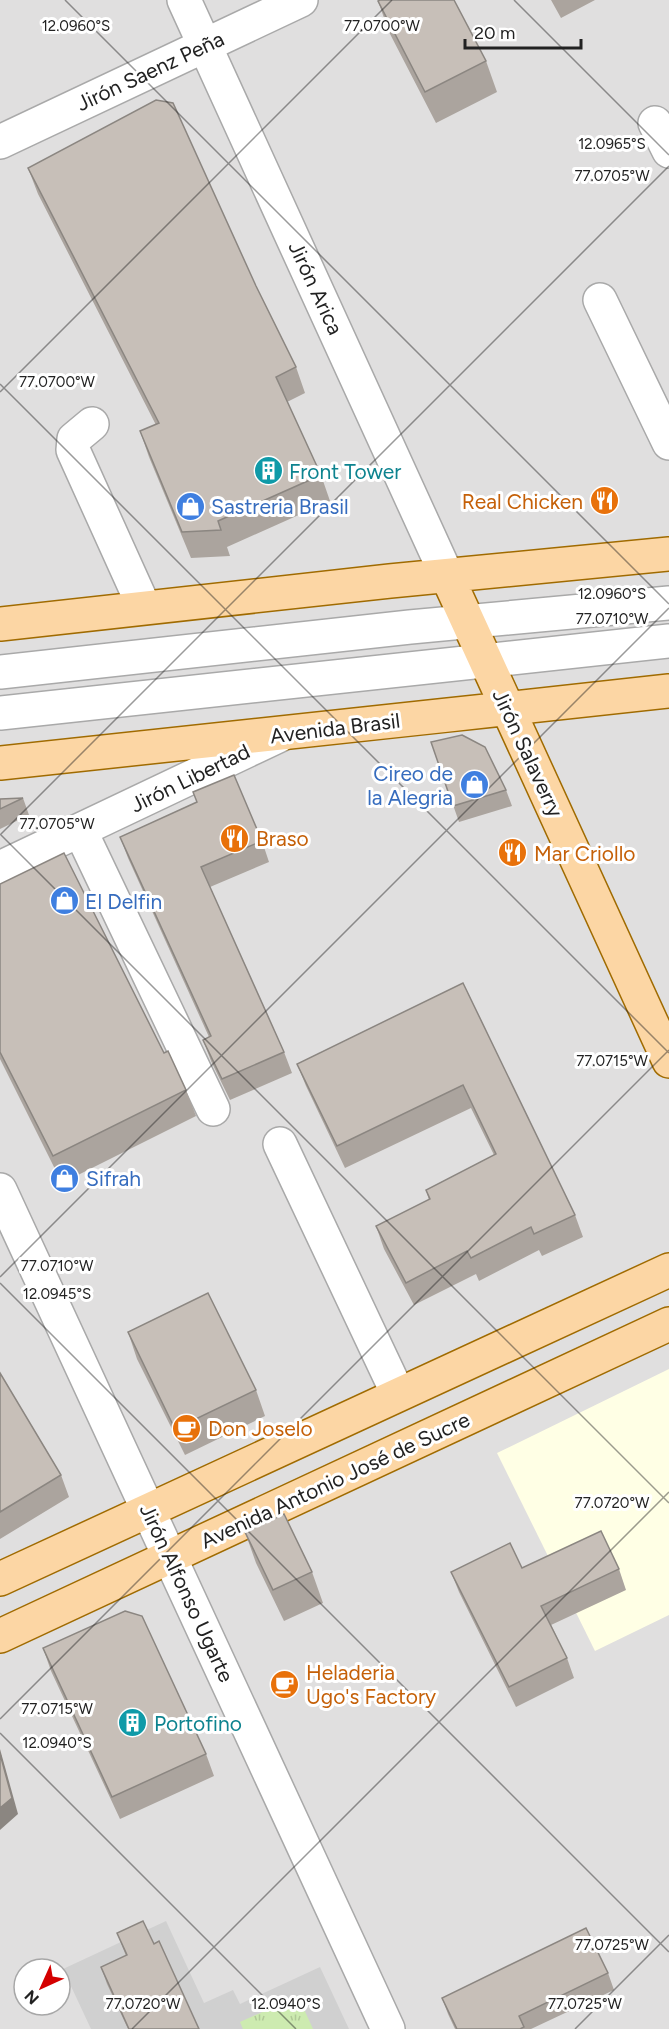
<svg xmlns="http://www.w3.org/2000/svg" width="669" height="2029" viewBox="0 0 669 2029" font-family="Figtree,sans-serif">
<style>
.residential{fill:#e0dfdf;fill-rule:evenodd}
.education{fill:#ffffe5}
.religious{fill:#d0d0d0}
.grass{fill:url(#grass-tufts)}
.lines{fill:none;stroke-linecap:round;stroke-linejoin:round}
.minor-casing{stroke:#a9a9a9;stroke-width:36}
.major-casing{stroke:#a06b00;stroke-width:36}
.minor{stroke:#fff;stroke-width:33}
.major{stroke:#fcd6a4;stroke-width:33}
.wall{fill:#aba49e}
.shaded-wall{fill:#8b8681}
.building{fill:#c7bfb8;stroke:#8b8681;stroke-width:1.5}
.ticks{fill:none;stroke:#222;stroke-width:1.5;stroke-opacity:0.45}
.labels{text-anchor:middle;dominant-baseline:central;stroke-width:6;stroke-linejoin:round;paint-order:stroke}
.street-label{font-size:21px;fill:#222;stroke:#fff}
.culture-label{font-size:21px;fill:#0d838f;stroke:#fff;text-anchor:start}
.food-label{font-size:21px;fill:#c56008;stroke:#fff;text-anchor:start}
.shop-label{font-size:21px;fill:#366cbe;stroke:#fff;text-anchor:start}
.ticks-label{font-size:15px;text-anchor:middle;fill:#222;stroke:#fff;stroke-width:6;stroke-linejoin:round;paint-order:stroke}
</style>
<defs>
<pattern id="grass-tufts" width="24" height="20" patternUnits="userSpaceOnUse" patternTransform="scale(1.5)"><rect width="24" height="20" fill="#cdebb0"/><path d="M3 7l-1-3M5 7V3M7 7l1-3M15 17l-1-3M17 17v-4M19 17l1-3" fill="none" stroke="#b0c997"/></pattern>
</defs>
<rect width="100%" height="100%" fill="#f2efe9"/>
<path class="residential" d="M 0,0 L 669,0 L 669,2029 L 0,2029 ZM 24,1969 L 60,1969 L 60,2005 L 24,2005 Z"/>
<path class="education" d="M 669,1369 L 669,1615 L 595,1651 L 497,1453 Z"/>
<path class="religious" d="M 166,1921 L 204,2003 L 233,1990 L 240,2004 L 320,1967 L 349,2029 L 91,2029 L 63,1969 Z"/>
<path class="grass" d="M 298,1996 L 313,2029 L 243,2029 L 240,2022 Z"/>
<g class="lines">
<defs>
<path id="minor" d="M 184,0 L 447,576
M 655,123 L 669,151
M 0,142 L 301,0
M 600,300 L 669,443
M 92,424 L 74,439 L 73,450 L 144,607
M 0,672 L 410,627 L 669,603
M 0,713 L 669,641
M 80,830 L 213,1109
M 0,868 L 280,735
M 280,1144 L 398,1394
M 0,1190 L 388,2029"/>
<path id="major" d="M 447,576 L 669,1061
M 0,624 L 390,581 L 669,554
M 0,763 C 223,740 446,715 669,691
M 0,1579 L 669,1270
M 0,1636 L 669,1324"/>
</defs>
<use href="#minor" class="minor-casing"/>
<use href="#major" class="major-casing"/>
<use href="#minor" class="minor"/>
<use href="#major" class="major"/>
</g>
<path class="wall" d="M 551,0 L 595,0 L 561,18 Z
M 378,1 L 486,61 L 497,92 L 436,123 L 389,32 Z
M 28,168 L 256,286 L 296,367 L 305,393 L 287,402 L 321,475 L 330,501 L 227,547 L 230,556 L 191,558 L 149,457 L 140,431 L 156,425 L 38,194 Z
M 431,742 L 506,790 L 512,806 L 459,822 Z
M 193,792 L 262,841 L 269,862 L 210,887 L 284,1052 L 292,1073 L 230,1100 L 211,1061 L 203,1040 L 209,1037 L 128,858 L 120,837 L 197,802 Z
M 23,798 L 29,815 L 0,829 L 0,799 Z
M 0,884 L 164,1053 L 186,1090 L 196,1116 L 62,1183 L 0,1059 Z
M 463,983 L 575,1215 L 583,1237 L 542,1256 L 539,1250 L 479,1281 L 476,1274 L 414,1305 L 384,1249 L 376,1226 L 429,1200 L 426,1190 L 494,1155 L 471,1108 L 345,1168 L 306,1086 L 297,1064 Z
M 128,1332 L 256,1390 L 265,1416 L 185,1455 L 137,1359 Z
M 0,1373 L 61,1475 L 69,1497 L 0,1539 Z
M 245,1532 L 312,1572 L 323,1603 L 284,1621 L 256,1563 Z
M 522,1568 L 619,1569 L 626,1590 L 551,1625 L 567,1658 L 574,1678 L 516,1707 L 459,1592 L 451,1572 Z
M 43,1648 L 206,1754 L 214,1776 L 120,1819 L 51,1671 Z
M 117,1933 L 154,1944 L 199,2029 L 128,2029 L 107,1984 L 101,1967 L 126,1956 Z
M 608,1973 L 614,1990 L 531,2029 L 455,2029 L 448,2014 L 442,1998 Z"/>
<path class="shaded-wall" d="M 0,1749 L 18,1814 L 0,1830 Z"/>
<path class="building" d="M 380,0 L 454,0 L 486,61 L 425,92 L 378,1 Z
M 156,100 L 173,103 L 256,286 L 296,367 L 276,377 L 321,475 L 218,521 L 221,530 L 182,532 L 140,431 L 159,423 L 28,168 Z
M 462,735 L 485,747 L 506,790 L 453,806 L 431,742 Z
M 234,775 L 262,841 L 201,867 L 284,1052 L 222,1079 L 203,1040 L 211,1036 L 120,837 L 197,802 L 193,792 Z
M 23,798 L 0,809 L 0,799 Z
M 64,853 L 164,1053 L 168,1051 L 186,1090 L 53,1156 L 0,1052 L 0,884 Z
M 463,983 L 575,1215 L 534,1234 L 531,1227 L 471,1258 L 467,1251 L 406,1283 L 376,1226 L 430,1199 L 426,1190 L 496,1154 L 463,1085 L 337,1146 L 297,1064 Z
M 208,1293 L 256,1390 L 175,1429 L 128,1332 Z
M 0,1373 L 61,1475 L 0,1512 Z
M 284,1514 L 312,1572 L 273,1590 L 245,1532 Z
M 601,1531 L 619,1569 L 541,1606 L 567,1658 L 509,1687 L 451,1572 L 510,1543 L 522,1568 Z
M 125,1611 L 142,1616 L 206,1754 L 112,1797 L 43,1648 Z
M 0,1754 L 12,1798 L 0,1808 Z
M 143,1921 L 154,1944 L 159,1941 L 199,2029 L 129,2029 L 101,1967 L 127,1955 L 117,1933 Z
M 586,1928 L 608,1973 L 519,2016 L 524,2027 L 520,2029 L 457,2029 L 442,1998 Z"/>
<path class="ticks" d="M 65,0 L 669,604M 514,0 L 669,155M 0,384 L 669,1053M 0,392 L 392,0M 0,834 L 669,1503M 0,835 L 669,166M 0,1277 L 669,608M 0,1283 L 669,1952M 0,1719 L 669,1050M 0,1733 L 296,2029M 132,2029 L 669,1492M 575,2029 L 669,1935"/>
<defs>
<symbol id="building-disc" viewBox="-11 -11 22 22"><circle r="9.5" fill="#0f9aa8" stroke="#fff"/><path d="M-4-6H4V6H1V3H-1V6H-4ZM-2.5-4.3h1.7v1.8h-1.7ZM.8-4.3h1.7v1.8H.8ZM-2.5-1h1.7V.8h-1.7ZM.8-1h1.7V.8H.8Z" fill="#fff"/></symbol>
<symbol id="restaurant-disc" viewBox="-11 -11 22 22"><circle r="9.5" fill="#e8710a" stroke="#fff"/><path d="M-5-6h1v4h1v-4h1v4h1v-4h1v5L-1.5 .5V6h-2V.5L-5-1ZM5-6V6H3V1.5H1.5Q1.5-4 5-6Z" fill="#fff"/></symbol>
<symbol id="shop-disc" viewBox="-11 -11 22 22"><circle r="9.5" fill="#3f7fe0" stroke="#fff"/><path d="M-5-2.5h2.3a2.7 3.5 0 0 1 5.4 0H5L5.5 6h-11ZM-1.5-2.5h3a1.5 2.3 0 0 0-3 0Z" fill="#fff"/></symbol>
<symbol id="cafe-disc" viewBox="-11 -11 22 22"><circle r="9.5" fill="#e8710a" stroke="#fff"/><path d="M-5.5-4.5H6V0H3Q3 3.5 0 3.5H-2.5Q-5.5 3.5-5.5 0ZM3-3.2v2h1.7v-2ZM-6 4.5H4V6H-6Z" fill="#fff"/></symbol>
</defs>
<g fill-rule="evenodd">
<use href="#building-disc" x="252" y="454" width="33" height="33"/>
<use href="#restaurant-disc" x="588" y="484" width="33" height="33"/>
<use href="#shop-disc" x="174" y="490" width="33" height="33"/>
<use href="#shop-disc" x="458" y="768" width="33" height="33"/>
<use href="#restaurant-disc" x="218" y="822" width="33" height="33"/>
<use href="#restaurant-disc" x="496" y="836" width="33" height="33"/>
<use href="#shop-disc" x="48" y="884" width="33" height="33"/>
<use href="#shop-disc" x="48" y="1162" width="33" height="33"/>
<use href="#cafe-disc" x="170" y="1412" width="33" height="33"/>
<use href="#cafe-disc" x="268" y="1668" width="33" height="33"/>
<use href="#building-disc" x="116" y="1706" width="33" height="33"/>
</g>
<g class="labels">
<g class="street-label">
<text transform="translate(150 71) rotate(-25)">Jirón Saenz Peña</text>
<text transform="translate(316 288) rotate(65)">Jirón Arica</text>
<text transform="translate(335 728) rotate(-7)">Avenida Brasil</text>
<text transform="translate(528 753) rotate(65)">Jirón Salaverry</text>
<text transform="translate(190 778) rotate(-26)">Jirón Libertad</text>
<text transform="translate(335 1480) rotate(-25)">Avenida Antonio José de Sucre</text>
<text transform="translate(187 1593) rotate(65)">Jirón Alfonso Ugarte</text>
</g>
<g class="culture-label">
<text x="289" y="471">Front Tower</text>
<text x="154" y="1723">Portofino</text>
</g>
<g class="food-label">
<text x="583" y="501" text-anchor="end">Real Chicken</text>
<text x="256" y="838">Braso</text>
<text x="534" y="853">Mar Criollo</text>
<text x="208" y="1428">Don Joselo</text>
<text x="306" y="1672">Heladeria<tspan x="306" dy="24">Ugo's Factory</tspan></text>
</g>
<g class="shop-label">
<text x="211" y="506">Sastreria Brasil</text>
<text x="453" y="773" text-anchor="end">Cireo de<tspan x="453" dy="24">la Alegria</tspan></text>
<text x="85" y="901">El Delfin</text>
<text x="86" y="1178">Sifrah</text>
</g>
</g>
<g class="ticks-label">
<text x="76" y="31">12.0960°S</text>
<text x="382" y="31">77.0700°W</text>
<text x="612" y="149">12.0965°S</text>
<text x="612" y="181">77.0705°W</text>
<text x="57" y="387">77.0700°W</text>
<text x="612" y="599">12.0960°S</text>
<text x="612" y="624">77.0710°W</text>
<text x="57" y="829">77.0705°W</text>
<text x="612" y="1066">77.0715°W</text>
<text x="57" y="1271">77.0710°W</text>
<text x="57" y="1299">12.0945°S</text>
<text x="612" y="1508">77.0720°W</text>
<text x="57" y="1714">77.0715°W</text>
<text x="57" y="1748">12.0940°S</text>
<text x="612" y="1950">77.0725°W</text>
<text x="143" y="2009">77.0720°W</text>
<text x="286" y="2009">12.0940°S</text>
<text x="585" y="2009">77.0725°W</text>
</g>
<g transform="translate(42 1987) rotate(225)"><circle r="28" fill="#ffffff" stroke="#a7a7a7" stroke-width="1.5"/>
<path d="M0-4.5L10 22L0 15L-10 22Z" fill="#d40000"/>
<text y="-9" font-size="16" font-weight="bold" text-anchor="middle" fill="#222222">N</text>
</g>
<path d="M465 39v9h116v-9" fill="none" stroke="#222222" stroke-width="3"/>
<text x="474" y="39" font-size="18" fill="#222222" stroke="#ffffff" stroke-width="4.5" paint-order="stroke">20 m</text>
</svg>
